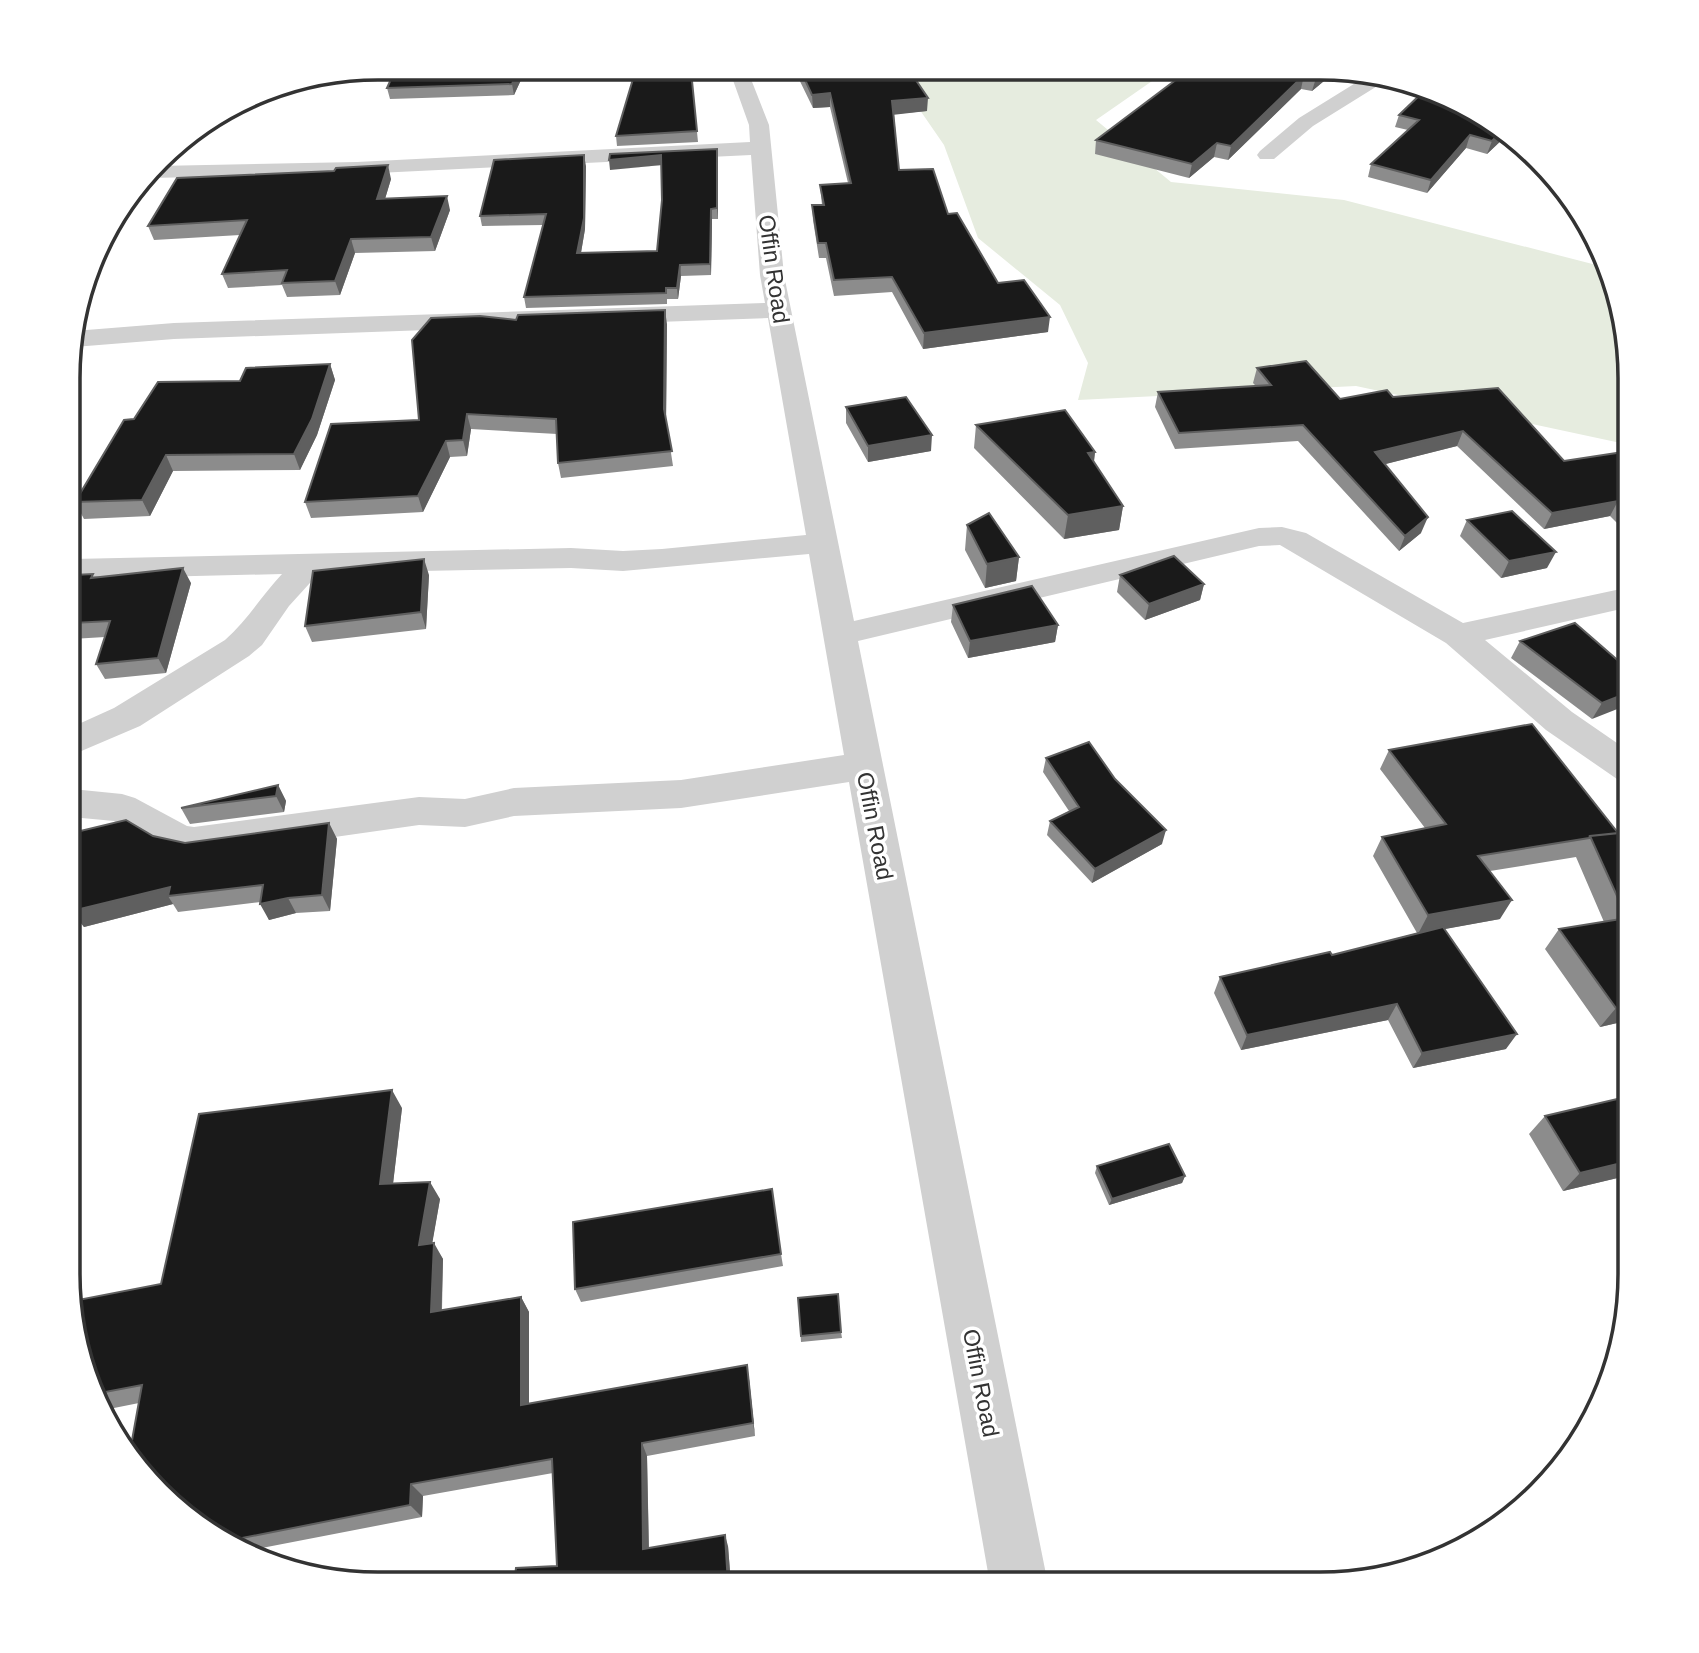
<svg xmlns="http://www.w3.org/2000/svg" width="1699" height="1653" viewBox="0 0 1699 1653" font-family="Arial,sans-serif">
<style>
.green{fill:#e6ecdf}
.lines{fill:none;stroke-linecap:round;stroke-linejoin:round}
.minor{fill:#d0d0d0;fill-rule:evenodd}
.wall{fill:#8c8c8c}
.shaded-wall{fill:#5f5f5f}
.building{fill:#1a1a1a;stroke:#5f5f5f;stroke-width:2}
.labels{text-anchor:middle;dominant-baseline:central;stroke-width:7;stroke-linejoin:round;paint-order:stroke}
.street-label{font-size:23px;fill:#333;stroke:#fff}
.rim{fill:none;stroke:#333;stroke-width:3.5}
</style>
<rect width="100%" height="100%" fill="#fff"/>
<path class="green" d="M 886,70 L 1168,70 L 1096,120 L 1171,182 L 1344,200 L 1608,268 L 1614,279 L 1630,359 L 1630,445 L 1356,386 L 1078,400 L 1088,363 L 1060,305 L 978,238 L 944,145 L 904,87 Z"/>
<g class="lines">
<path class="minor" d="M 729,69 L 747,69 L 769,125 L 784,275 L 854,621 L 1259,528 L 1282,527 L 1306,533 L 1463,623 L 1630,587 L 1630,607 L 1485,640 L 1572,712 L 1630,752 L 1630,783 L 1617,779 L 1546,730 L 1446,643 L 1280,545 L 1259,546 L 858,641 L 1048,1584 L 990,1584 L 849,782 L 681,808 L 514,816 L 465,827 L 419,825 L 194,857 L 165,850 L 114,821 L 71,817 L 72,789 L 122,794 L 135,798 L 187,826 L 194,827 L 419,797 L 465,799 L 514,788 L 681,780 L 844,755 L 809,554 L 623,571 L 571,568 L 319,573 L 289,606 L 262,645 L 249,656 L 140,726 L 72,755 L 72,727 L 114,708 L 225,640 C 247,621 262,595 282,574 L 73,579 L 73,559 L 571,548 L 623,551 L 662,549 L 806,535 L 768,318 L 174,339 L 74,347 L 74,331 L 174,323 L 765,303 L 760,275 L 751,155 L 357,174 L 147,178 L 157,166 L 357,162 L 750,142 L 749,125 Z
M 1370,74 L 1387,80 L 1313,126 L 1274,159 L 1260,159 L 1257,155 L 1260,151 L 1299,118 Z"/>
</g>
<path class="wall" d="M 396,68 L 526,69 L 514,95 L 390,99 L 387,88 Z
M 794,69 L 909,70 L 927,111 L 894,114 L 899,170 L 948,214 L 998,283 L 1048,332 L 923,349 L 892,292 L 834,296 L 826,258 L 819,258 L 813,220 L 812,205 L 822,205 L 820,185 L 848,183 L 830,107 L 813,108 Z
M 1189,70 L 1336,71 L 1312,91 L 1301,89 L 1228,160 L 1214,157 L 1189,178 L 1095,154 L 1096,140 Z
M 691,71 L 698,142 L 617,146 L 616,136 Z
M 1399,115 L 1506,136 L 1487,154 L 1466,148 L 1427,193 L 1368,177 L 1371,164 L 1408,130 L 1395,127 Z
M 718,159 L 718,219 L 712,219 L 711,275 L 681,276 L 678,299 L 667,299 L 667,304 L 526,308 L 524,297 L 543,225 L 482,226 L 480,216 L 586,166 L 585,229 L 581,253 L 657,251 L 662,200 L 661,165 L 610,170 Z
M 391,179 L 385,199 L 450,210 L 435,251 L 355,253 L 340,295 L 287,297 L 282,285 L 228,288 L 222,274 L 240,235 L 154,240 L 148,226 Z
M 516,320 L 667,324 L 666,420 L 673,466 L 561,478 L 558,463 L 557,434 L 471,429 L 467,456 L 450,457 L 423,512 L 311,518 L 305,502 L 419,420 Z
M 330,364 L 335,380 L 317,435 L 300,470 L 173,471 L 150,516 L 84,519 L 75,502 L 134,419 L 240,381 Z
M 1257,368 L 1340,399 L 1393,397 L 1564,461 L 1630,451 L 1630,536 L 1610,516 L 1544,529 L 1457,446 L 1385,464 L 1421,533 L 1399,551 L 1298,441 L 1175,449 L 1155,407 L 1158,392 L 1256,386 L 1253,383 Z
M 846,407 L 931,451 L 868,462 L 846,423 Z
M 976,425 L 1095,452 L 1094,462 L 1123,506 L 1119,530 L 1064,539 L 974,448 Z
M 1467,520 L 1547,568 L 1501,578 L 1460,536 Z
M 967,525 L 1019,557 L 1016,581 L 985,588 L 965,550 Z
M 73,575 L 191,583 L 166,673 L 105,679 L 96,664 L 105,637 L 72,639 Z
M 429,575 L 426,629 L 312,642 L 305,626 Z
M 1120,575 L 1204,584 L 1200,600 L 1145,620 L 1117,592 Z
M 953,605 L 1058,625 L 1055,642 L 968,658 L 951,622 Z
M 1520,641 L 1630,671 L 1592,719 L 1511,658 Z
M 1389,750 L 1618,833 L 1630,832 L 1630,1020 L 1600,1027 L 1545,949 L 1559,929 L 1604,922 L 1576,857 L 1490,871 L 1500,919 L 1444,929 L 1506,1049 L 1413,1068 L 1388,1020 L 1241,1050 L 1214,993 L 1220,977 L 1332,955 L 1417,933 L 1373,856 L 1382,837 L 1425,828 L 1380,769 Z
M 1046,758 L 1115,779 L 1162,844 L 1092,883 L 1047,835 L 1050,821 L 1069,811 L 1043,772 Z
M 278,785 L 286,801 L 284,812 L 190,824 L 181,808 Z
M 329,823 L 337,839 L 330,911 L 296,913 L 269,920 L 261,902 L 178,912 L 173,904 L 84,927 L 77,918 L 75,945 L 72,901 L 153,836 L 185,843 Z
M 1630,1096 L 1630,1175 L 1563,1191 L 1529,1134 L 1545,1116 Z
M 402,1108 L 393,1183 L 440,1199 L 432,1243 L 443,1259 L 442,1310 L 521,1297 L 529,1312 L 529,1404 L 749,1379 L 755,1436 L 647,1456 L 649,1549 L 728,1546 L 731,1584 L 514,1584 L 557,1566 L 553,1473 L 423,1496 L 422,1517 L 241,1552 L 133,1464 L 139,1403 L 104,1410 L 85,1374 L 161,1284 Z
M 1097,1166 L 1185,1176 L 1182,1183 L 1109,1205 L 1095,1173 Z
M 781,1254 L 783,1266 L 581,1302 L 575,1289 Z
M 798,1298 L 841,1332 L 842,1338 L 801,1342 Z"/>
<path class="shaded-wall" d="M 519,69 L 526,69 L 514,95 L 512,84 Z
M 1324,71 L 1336,71 L 1312,91 L 1316,78 Z
M 1304,75 L 1301,89 L 1228,160 L 1231,146 Z
M 830,93 L 830,107 L 813,108 L 812,95 Z
M 928,98 L 927,111 L 892,115 L 892,101 Z
M 1501,132 L 1506,136 L 1487,154 L 1492,141 Z
M 1470,135 L 1466,148 L 1427,193 L 1431,180 Z
M 1217,143 L 1214,157 L 1189,178 L 1192,164 Z
M 717,149 L 718,159 L 718,219 L 717,208 Z
M 584,155 L 586,166 L 585,229 L 579,264 L 577,253 Z
M 661,155 L 662,165 L 610,170 L 609,160 Z
M 388,165 L 391,179 L 381,212 L 377,199 Z
M 447,196 L 450,210 L 435,251 L 431,237 Z
M 711,209 L 712,219 L 711,275 L 710,264 Z
M 351,239 L 355,253 L 340,295 L 335,281 Z
M 680,265 L 681,276 L 678,299 L 677,288 Z
M 665,310 L 667,324 L 666,424 L 664,409 Z
M 1050,317 L 1048,332 L 923,349 L 924,333 Z
M 330,364 L 335,380 L 317,435 L 300,470 L 294,454 Z
M 467,414 L 471,429 L 467,456 L 463,440 Z
M 1463,431 L 1457,446 L 1370,468 L 1375,452 Z
M 932,435 L 931,451 L 868,462 L 868,446 Z
M 446,441 L 450,457 L 423,512 L 418,496 Z
M 1095,452 L 1092,476 L 1088,453 Z
M 166,455 L 173,471 L 150,516 L 142,500 Z
M 1618,501 L 1610,516 L 1544,529 L 1552,513 Z
M 1123,506 L 1119,530 L 1064,539 L 1068,515 Z
M 1428,517 L 1421,533 L 1399,551 L 1405,536 Z
M 1556,552 L 1547,568 L 1501,578 L 1509,561 Z
M 1019,557 L 1016,581 L 985,588 L 987,564 Z
M 424,559 L 429,575 L 426,629 L 421,612 Z
M 183,568 L 191,583 L 166,673 L 158,658 Z
M 1204,584 L 1200,600 L 1145,620 L 1149,604 Z
M 1058,625 L 1055,642 L 968,658 L 970,641 Z
M 1630,692 L 1630,704 L 1592,719 L 1602,703 Z
M 278,785 L 286,801 L 284,812 L 276,796 Z
M 329,823 L 337,839 L 330,911 L 322,895 Z
M 1166,830 L 1162,844 L 1092,883 L 1095,869 Z
M 170,887 L 168,896 L 173,904 L 84,927 L 77,918 L 75,945 L 71,946 L 71,900 L 77,908 Z
M 288,898 L 296,913 L 269,920 L 260,904 Z
M 1512,900 L 1500,919 L 1418,934 L 1428,915 Z
M 1397,1004 L 1388,1020 L 1241,1050 L 1247,1035 Z
M 1630,1004 L 1630,1020 L 1600,1027 L 1616,1008 Z
M 1517,1034 L 1506,1049 L 1413,1068 L 1422,1053 Z
M 392,1090 L 402,1108 L 391,1201 L 380,1184 Z
M 1630,1161 L 1630,1175 L 1563,1191 L 1580,1173 Z
M 1185,1176 L 1182,1183 L 1109,1205 L 1112,1199 Z
M 430,1182 L 440,1199 L 429,1262 L 419,1245 Z
M 434,1243 L 443,1259 L 441,1327 L 431,1312 Z
M 521,1297 L 529,1312 L 529,1419 L 521,1405 Z
M 747,1365 L 749,1379 L 755,1436 L 753,1423 Z
M 642,1443 L 647,1456 L 649,1560 L 643,1549 Z
M 411,1484 L 423,1496 L 422,1517 L 410,1505 Z
M 725,1535 L 728,1546 L 731,1584 L 728,1584 Z"/>
<path class="building" d="M 396,68 L 519,69 L 512,84 L 387,88 Z
M 636,69 L 689,69 L 691,71 L 697,131 L 616,136 Z
M 800,69 L 909,70 L 928,98 L 892,101 L 899,170 L 933,169 L 948,214 L 957,213 L 998,283 L 1024,280 L 1050,317 L 924,333 L 892,277 L 834,280 L 826,243 L 818,243 L 812,205 L 824,205 L 820,185 L 851,183 L 830,93 L 812,95 Z
M 1189,70 L 1324,71 L 1316,78 L 1304,75 L 1231,146 L 1217,143 L 1192,164 L 1096,140 Z
M 1423,92 L 1475,110 L 1501,132 L 1492,141 L 1470,135 L 1431,180 L 1371,164 L 1419,120 L 1399,115 Z
M 717,149 L 717,208 L 711,209 L 710,264 L 680,265 L 677,288 L 666,288 L 666,293 L 524,297 L 546,214 L 480,216 L 494,160 L 584,155 L 584,218 L 577,253 L 657,251 L 662,200 L 661,155 L 609,160 L 610,154 Z
M 388,165 L 377,199 L 447,196 L 431,237 L 351,239 L 335,281 L 282,283 L 287,270 L 222,274 L 247,220 L 148,226 L 177,178 L 334,171 L 336,168 Z
M 665,310 L 664,409 L 672,451 L 558,463 L 556,419 L 467,414 L 463,440 L 446,441 L 418,496 L 305,502 L 331,424 L 419,420 L 412,340 L 431,318 L 480,316 L 516,320 L 518,315 Z
M 1306,361 L 1340,399 L 1387,390 L 1393,397 L 1498,388 L 1564,461 L 1630,451 L 1630,512 L 1618,501 L 1552,513 L 1463,431 L 1375,452 L 1428,517 L 1405,536 L 1303,425 L 1179,433 L 1158,392 L 1271,385 L 1257,368 Z
M 330,364 L 312,419 L 294,454 L 166,455 L 142,500 L 75,502 L 124,420 L 134,419 L 158,382 L 240,381 L 246,368 Z
M 906,397 L 932,435 L 868,446 L 846,407 Z
M 1065,410 L 1095,452 L 1088,453 L 1123,506 L 1068,515 L 976,425 Z
M 1512,511 L 1556,552 L 1509,561 L 1467,520 Z
M 989,513 L 1019,557 L 987,564 L 967,525 Z
M 1174,556 L 1204,584 L 1149,604 L 1120,575 Z
M 424,559 L 421,612 L 305,626 L 313,571 Z
M 183,568 L 158,658 L 96,664 L 110,621 L 73,623 L 73,575 L 93,574 L 91,578 Z
M 1032,586 L 1058,625 L 970,641 L 953,605 Z
M 1575,623 L 1630,671 L 1630,692 L 1602,703 L 1520,641 Z
M 1532,724 L 1618,833 L 1590,836 L 1589,838 L 1478,856 L 1512,900 L 1428,915 L 1382,837 L 1446,824 L 1389,750 Z
M 1089,742 L 1115,779 L 1166,830 L 1095,869 L 1050,821 L 1079,807 L 1046,758 Z
M 278,785 L 276,796 L 181,808 Z
M 126,820 L 153,836 L 185,843 L 329,823 L 322,895 L 288,898 L 260,904 L 263,885 L 168,896 L 170,887 L 72,911 L 76,832 Z
M 1630,832 L 1630,1004 L 1616,1008 L 1559,929 L 1627,918 L 1590,836 Z
M 1443,927 L 1517,1034 L 1422,1053 L 1397,1004 L 1247,1035 L 1220,977 L 1330,952 L 1332,955 Z
M 392,1090 L 380,1184 L 430,1182 L 419,1245 L 434,1243 L 431,1312 L 521,1297 L 521,1405 L 747,1365 L 753,1423 L 642,1443 L 643,1549 L 725,1535 L 728,1584 L 514,1584 L 516,1568 L 557,1566 L 552,1459 L 411,1484 L 410,1505 L 227,1541 L 133,1464 L 129,1457 L 142,1385 L 95,1394 L 85,1374 L 74,1321 L 78,1300 L 161,1284 L 199,1114 Z
M 1630,1096 L 1630,1161 L 1580,1173 L 1545,1116 Z
M 1169,1144 L 1185,1176 L 1112,1199 L 1097,1166 Z
M 772,1189 L 781,1254 L 575,1289 L 573,1222 Z
M 838,1294 L 841,1332 L 801,1336 L 798,1298 Z"/>
<g class="labels">
<g class="street-label">
<text transform="translate(774 269) rotate(82)">Offin Road</text>
<text transform="translate(875 826) rotate(79)">Offin Road</text>
<text transform="translate(981 1383) rotate(79)">Offin Road</text>
</g>
</g>
<path d="M0 0H1699V1653H0ZM378 80H1320A298 298 0 0 1 1618 378V1274A298 298 0 0 1 1320 1572H378A298 298 0 0 1 80 1274V378A298 298 0 0 1 378 80Z" fill="#fff" fill-rule="evenodd"/>
<path class="rim" d="M378 80H1320A298 298 0 0 1 1618 378V1274A298 298 0 0 1 1320 1572H378A298 298 0 0 1 80 1274V378A298 298 0 0 1 378 80Z"/>
</svg>
